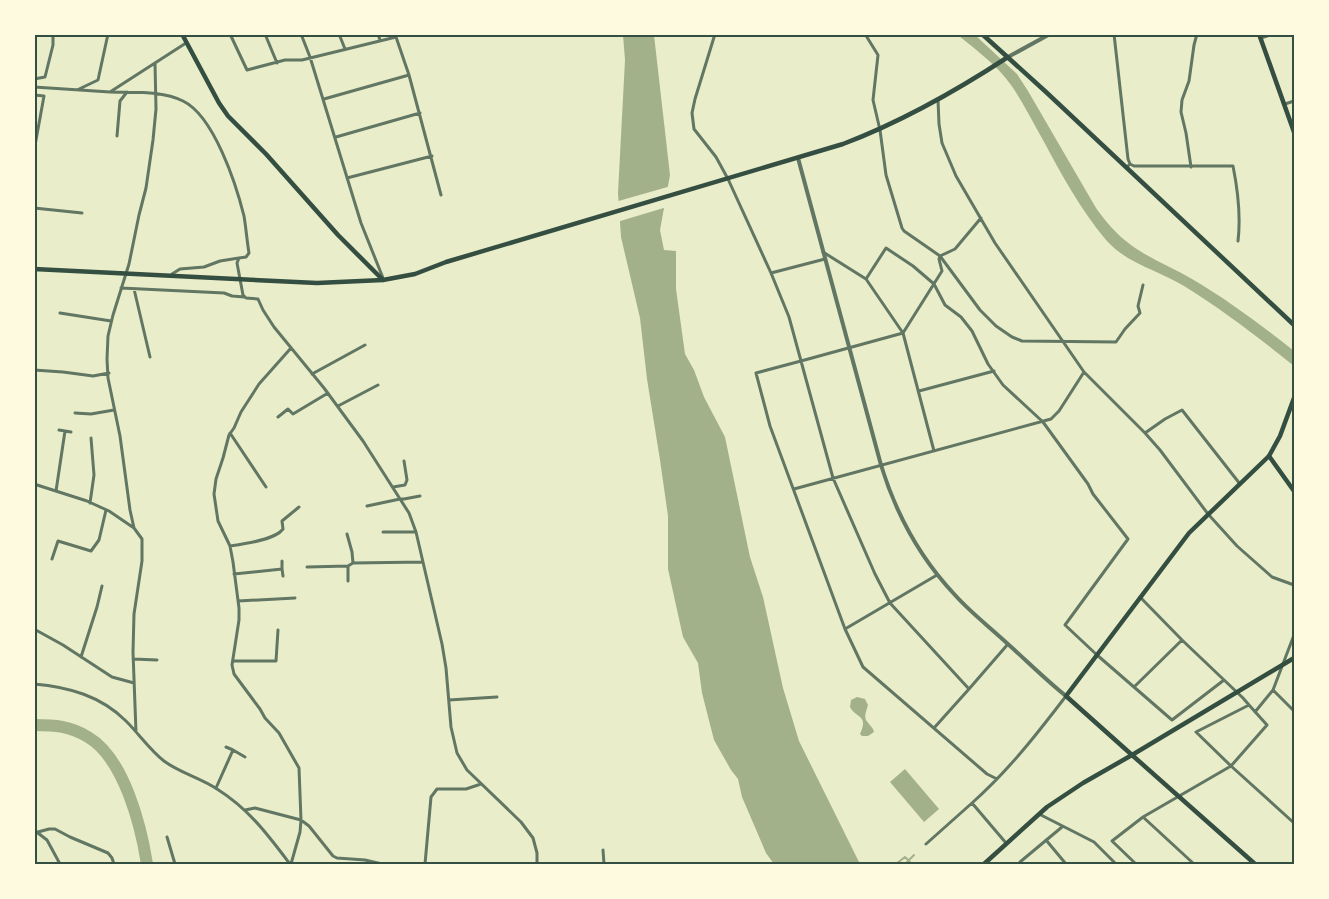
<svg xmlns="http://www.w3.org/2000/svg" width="1329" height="899" viewBox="0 0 1329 899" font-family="'IBM Plex Sans',sans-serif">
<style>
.water{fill:#a3b18a}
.pier{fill:#e9edc9}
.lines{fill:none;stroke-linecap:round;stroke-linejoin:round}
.stream{stroke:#a3b18a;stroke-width:2}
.river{stroke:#a3b18a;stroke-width:12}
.minor{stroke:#617663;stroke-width:3}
.tertiary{stroke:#617663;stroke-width:4}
.secondary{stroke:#344e41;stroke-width:4.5}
.primary{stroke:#344e41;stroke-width:4.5}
.neatline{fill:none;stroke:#344e41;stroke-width:2}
</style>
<rect width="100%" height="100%" fill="#e9edc9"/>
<path class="water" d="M 623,35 L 654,35 L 670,175 L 660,230 L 664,250 L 676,251 L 676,289 L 685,354 L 694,370 L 704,397 L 725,437 L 750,557 L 763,597 L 783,688 L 799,741 L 860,864 L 774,864 L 766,853 L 742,797 L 738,779 L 731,770 L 714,740 L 702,693 L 698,663 L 683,637 L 668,569 L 668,516 L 660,460 L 647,379 L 640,318 L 621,237 L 618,193 L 625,60 Z
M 958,35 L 975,35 L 1017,74 L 1028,91 L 1096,208 C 1106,222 1117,235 1131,245 C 1150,259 1172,267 1192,279 C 1228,300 1261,325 1294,351 L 1294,366 C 1259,338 1223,310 1184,286 C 1158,270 1127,264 1106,240 C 1081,210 1061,174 1043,140 C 1032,121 1023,102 1011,85 C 997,65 976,50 958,35 Z
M 857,697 L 865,699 L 868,705 C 863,721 865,718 873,729 L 874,732 L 868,736 L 862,736 L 860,734 C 869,714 856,719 850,707 L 851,700 Z
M 905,769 L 939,809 L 924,822 L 890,782 Z"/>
<path class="pier" d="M 671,186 L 667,207 L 617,222 L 615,202 Z"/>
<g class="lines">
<path class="stream" d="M 896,864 L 905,857 L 910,862 L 909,864
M 905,864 L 914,855"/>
<path class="river" d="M 34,725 C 55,725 70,726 88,737 C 124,758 141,826 147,864"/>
<path class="minor" d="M 230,34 L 247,70 L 285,60 L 302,60 L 396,37 L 409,75 L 441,195
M 265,34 L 277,63
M 301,34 L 310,57 L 361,223 L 383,278
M 339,34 L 345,49
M 378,34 L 380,40
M 715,34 L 695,99 L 692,113 L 694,129 L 716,157 L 728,179 L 771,273 L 789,317 L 801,361 L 756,373 L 770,426 L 845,629 L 863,667 L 987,774 L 997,779
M 865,34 L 878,55 L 873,100 L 880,130 L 886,175 L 902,228 L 904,231 L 940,256 L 980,310 L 996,326 L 1012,337 L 1022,341 L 1116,342 L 1125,329 L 1140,313 L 1138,306 L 1143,285
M 1114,34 L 1128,159 L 1130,164
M 1261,38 L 1273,34
M 34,79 L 45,77 L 53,45 L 53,34
M 34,87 L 110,92 L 186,43
M 77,90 L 98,80 L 108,34
M 110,92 C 134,93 161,90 183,101 C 214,116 236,184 244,216 C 246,228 247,241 249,253 L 246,257 L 239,258 L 237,263 L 243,295 L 246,298 L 258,299 L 263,310 L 274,327 L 324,388 L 363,441 L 409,513 L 416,532 L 442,644 L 446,668 L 451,727 L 457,753 L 467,770 L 521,822 L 533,838 L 537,853 L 537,864
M 34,95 L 44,96 L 34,151
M 324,99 L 409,75
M 938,100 L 939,124 L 942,143 L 956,176 L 995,243 L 1084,372 L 1145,433 L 1160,450 L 1208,514 L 1237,546 L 1272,577 L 1294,585
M 1285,104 L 1294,101
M 117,136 L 120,101 L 127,92
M 336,137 L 420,113
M 1127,167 L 1130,164 L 1134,166 L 1233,166 C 1238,191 1241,216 1238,241
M 1191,167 L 1186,133 L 1181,112 L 1182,100 L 1189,81 L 1194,45 L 1197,34
M 347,178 L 432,156
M 34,208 L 82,213
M 823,252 L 866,279 L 903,333 L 934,451
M 940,256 L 955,249 L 981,218
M 771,273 L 825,259
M 172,274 L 180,269 L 204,267 L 220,261 L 239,258
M 866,279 L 886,248 L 913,266 L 934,284 L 945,305 L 961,317 L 972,331 L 988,364 L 1003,385 L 1043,422 L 1088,484 L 1093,494 L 1128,539 L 1065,625 L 1097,655 L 1172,720 L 1224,680
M 121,288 L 224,293 L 232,296 L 244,297
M 134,289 L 150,357
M 60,313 L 111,321
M 34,370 L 63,372 L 93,376 L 109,373
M 312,374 L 365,345
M 919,391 L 994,371
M 338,406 L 378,385
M 75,413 L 91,414 L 114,410
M 278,417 L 288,409 L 293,414 L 328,393
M 59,430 L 71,432
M 230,433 L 266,487
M 1145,433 L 1165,419 L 1182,410 L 1240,484
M 34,484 L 87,501 L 109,511 L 134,528
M 393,487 L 405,485 L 407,480 L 404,461
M 794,489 L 1051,419 L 1059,411 L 1084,372
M 56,491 L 65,431
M 90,503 L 94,475 L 91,438
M 367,506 L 400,499 L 404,499 L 420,496
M 383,532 L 416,532
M 347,534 L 352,552 L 353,563 L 348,566 L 348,581
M 230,546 C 244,544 275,540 283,529 L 282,521 L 299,507
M 52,559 L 58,541 L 91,551 L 99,540 L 106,510
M 353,563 L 423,562
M 307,567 L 348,566
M 282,569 L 283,576
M 234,574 L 282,569 L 282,561
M 238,601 L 295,598
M 34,629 L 63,645 L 112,677 L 134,683
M 845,629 L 937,575
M 1182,640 L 1243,698 L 1249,705 L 1196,732 L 1231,766 L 1294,823
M 81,657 L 97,607 L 102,586
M 133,659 L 157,660
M 233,661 L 276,661 L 278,630
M 34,684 C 69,687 101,696 126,721 C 139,734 150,750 164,761 C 180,773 201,778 217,789 C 249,809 268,835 290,864
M 1134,687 L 1182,640 L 1140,597
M 969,689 L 1008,644
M 1273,690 L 1294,711
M 449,700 L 497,697
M 1255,712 L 1273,690 L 1294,635
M 934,728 L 969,689 L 890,603 L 875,574 L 833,478 L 801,361 L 903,333 L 942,271 L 939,259 L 940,256
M 136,732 L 133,652 L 134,614 L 142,561 L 142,539 L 134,528 L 130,510 L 120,436 L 108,378 L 107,359 L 108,336 L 113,315 L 129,264 L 139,215 L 146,188 L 153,140 L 156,109 L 155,63
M 233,750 L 245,757
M 216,788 L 233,750 L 226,747
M 245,810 L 255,808 L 301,820 L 309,826 L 333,856 L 337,858 L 365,860 L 382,864
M 1039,814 L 1094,842 L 1116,864
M 1143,817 L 1194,864
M 34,830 L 47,840 L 60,864
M 38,832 L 49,829 L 55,829 L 70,837 L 108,853 L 112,858 L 114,864
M 167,837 L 175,864
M 1046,840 L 1066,864
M 1006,843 L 972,803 C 1008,771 1037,734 1066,696
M 926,844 L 972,803
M 603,850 L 604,864
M 291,864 L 300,832 L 301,820 L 299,768 L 279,733 L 265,718 L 260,709 L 234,674 L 232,665 L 239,620 L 239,608 L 233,562 L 230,546 L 218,521 L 214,494 L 216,479 L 223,458 L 229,435 L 234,428 L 241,412 L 259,384 L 291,348
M 425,864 L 431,797 L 437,789 L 466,789 L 481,784
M 1022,864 L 1020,862 L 1062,827
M 1136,864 L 1112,841 L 1143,817 L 1231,766 L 1267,725 L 1249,705"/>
<path class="tertiary" d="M 1008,57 L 1050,34
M 798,158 L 881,465 C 896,514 920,558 955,595 C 971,613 991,628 1009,645 C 1028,662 1046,680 1066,696"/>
<path class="secondary" d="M 1259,34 L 1294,132
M 34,269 L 317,283 L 383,280
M 1132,755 L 1066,696 L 1189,533 L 1269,456"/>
<path class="primary" d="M 182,34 L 219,103 L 228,116 L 266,154 L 338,235 L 383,280 L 415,274 L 446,262 L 843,144 C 901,122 956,91 1008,57
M 982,34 L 1046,92 L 1294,325
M 1294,398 L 1280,436 L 1269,456 L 1294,491
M 1132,755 L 1255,864
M 984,864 L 1047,807 L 1083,783 L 1132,755 L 1294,658"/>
</g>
<rect width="1329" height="899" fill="none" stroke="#fefae0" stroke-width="72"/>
<rect x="36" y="36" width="1257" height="827" class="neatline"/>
</svg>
